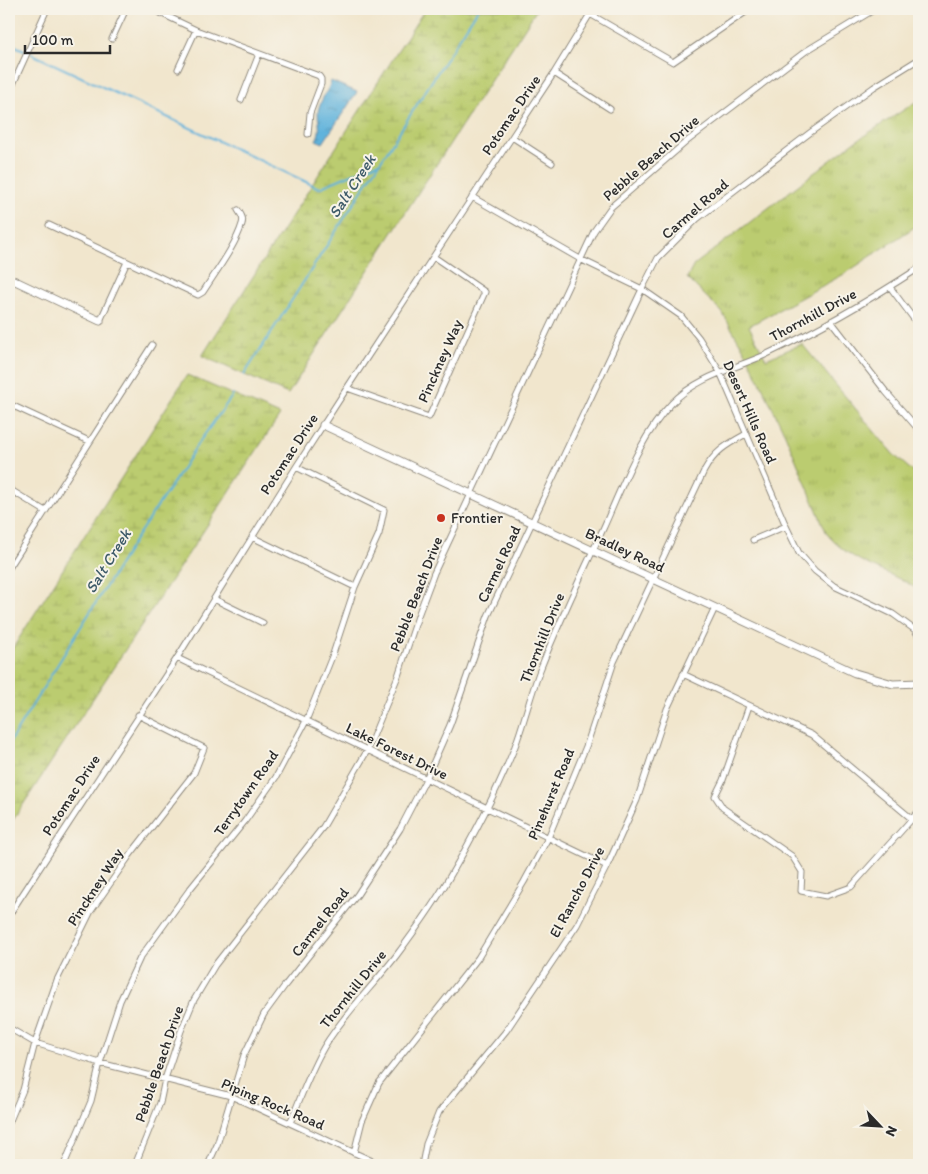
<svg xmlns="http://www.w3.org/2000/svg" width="928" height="1174" viewBox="0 0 928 1174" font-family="Itim,sans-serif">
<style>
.grass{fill:url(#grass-tufts);stroke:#737c4d}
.wetland{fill:url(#wetland-marsh);stroke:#737c4d}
.water{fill:url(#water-ripples);stroke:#466f84}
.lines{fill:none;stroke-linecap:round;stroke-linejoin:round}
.stream{stroke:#60b3dc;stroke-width:2}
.street-casing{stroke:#8e887c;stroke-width:7}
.secondary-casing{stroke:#8e887c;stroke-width:9}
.street{stroke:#fff;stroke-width:5}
.secondary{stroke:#fff;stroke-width:7}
.poi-dot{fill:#c8321e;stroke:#f7f3e8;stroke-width:2}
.labels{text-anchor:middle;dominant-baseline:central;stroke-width:4;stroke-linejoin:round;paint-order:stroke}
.street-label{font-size:15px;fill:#2b2b2b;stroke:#f7f3e8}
.poi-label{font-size:15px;fill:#2b2b2b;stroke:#f7f3e8;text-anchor:start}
.water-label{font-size:16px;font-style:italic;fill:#3e5b69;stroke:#f7f3e8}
</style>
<defs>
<pattern id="grass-tufts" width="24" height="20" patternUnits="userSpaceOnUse" patternTransform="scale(1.25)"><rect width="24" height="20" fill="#bbcc6f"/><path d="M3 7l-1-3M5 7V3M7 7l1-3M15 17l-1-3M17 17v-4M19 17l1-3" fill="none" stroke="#a1af60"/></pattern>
<pattern id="wetland-marsh" width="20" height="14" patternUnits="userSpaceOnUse" patternTransform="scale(1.25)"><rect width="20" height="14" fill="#bbcc6f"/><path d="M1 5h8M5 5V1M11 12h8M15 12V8" fill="none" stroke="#a1af60"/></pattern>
<pattern id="water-ripples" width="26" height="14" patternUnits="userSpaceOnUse" patternTransform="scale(1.25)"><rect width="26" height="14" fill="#60b3dc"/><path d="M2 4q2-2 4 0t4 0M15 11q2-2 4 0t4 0" fill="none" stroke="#4f92b3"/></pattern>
</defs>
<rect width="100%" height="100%" fill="#f7f3e8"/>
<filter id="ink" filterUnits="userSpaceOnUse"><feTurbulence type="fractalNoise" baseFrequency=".02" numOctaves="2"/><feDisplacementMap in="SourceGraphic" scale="10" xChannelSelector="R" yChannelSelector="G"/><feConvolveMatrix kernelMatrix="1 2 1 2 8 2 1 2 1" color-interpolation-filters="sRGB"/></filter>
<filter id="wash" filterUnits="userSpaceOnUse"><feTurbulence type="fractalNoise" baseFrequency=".0096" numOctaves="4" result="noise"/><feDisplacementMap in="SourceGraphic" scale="20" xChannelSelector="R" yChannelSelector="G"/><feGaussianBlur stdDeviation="1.12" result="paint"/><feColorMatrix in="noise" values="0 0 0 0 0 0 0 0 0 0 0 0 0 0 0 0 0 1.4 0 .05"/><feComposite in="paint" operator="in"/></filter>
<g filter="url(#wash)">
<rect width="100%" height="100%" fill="#f1e6cd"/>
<path class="grass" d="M 919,100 L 919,224 L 846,273 L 749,326 L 766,359 L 802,344 L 893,454 L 919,477 L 919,590 C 887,569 853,565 827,534 L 785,434 L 747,355 L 722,312 L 687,278 L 694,265 L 853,143 Z"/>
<path class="wetland" d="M 425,9 L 537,9 L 288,394 L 202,356 Z
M 187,375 L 280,415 L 9,826 L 9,654 Z"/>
<path class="water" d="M 331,81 L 357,92 L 323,143 L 316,140 C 322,130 318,123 318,112 C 319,101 328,92 331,81 Z"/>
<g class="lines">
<path class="stream" d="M 9,43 L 24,50
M 32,54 L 319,188 L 380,162
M 244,375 L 478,9
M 9,743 L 134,541 L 175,480 L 197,445 L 233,395"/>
</g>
</g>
<g filter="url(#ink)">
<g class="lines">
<defs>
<path id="street" d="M 152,9 L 196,30 L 319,76 L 321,79 L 321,84 L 310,113 L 308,134
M 590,14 L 673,62 L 750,9
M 112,39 L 126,9
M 178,69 L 196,30
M 554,73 L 610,109
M 9,93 L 47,9
M 241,100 L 259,54
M 512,137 L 552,163
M 472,197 L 580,259 L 642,289 L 681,316 L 699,338 L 720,372 L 786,526 L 799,553 L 815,571 L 834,586 L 893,614 L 915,630 L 919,637
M 49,225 L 198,295 L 203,292 C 215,273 236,245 242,224 C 244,218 241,215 238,210
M 890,287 L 919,326
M 100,321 L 127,262
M 831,321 L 886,392 L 919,430
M 347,388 L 429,417 L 485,292 L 434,257
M 9,404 L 89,441
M 9,489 L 45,511
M 252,537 L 355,587
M 753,540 L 786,526
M 9,568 L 152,345
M 214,599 L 263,623
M 177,658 L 607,866
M 683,674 L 812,735 L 912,819
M 749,706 L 723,780 L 715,796 L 723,808 L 792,856 L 802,872 L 801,891 L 826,896 L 851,887 L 919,811
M 9,915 L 177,658 L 296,467 L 347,388 L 554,73 L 593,9
M 9,1028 L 35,1043 L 100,1063 L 231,1096 L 381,1165
M 9,1123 L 23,1090 L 35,1043 L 57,980 L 91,911 L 130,855 L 194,773 L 204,748 L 138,715
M 290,1123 C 301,1097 310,1071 324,1047 C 344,1014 373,986 396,956 C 414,932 435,903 449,878 C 473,837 496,793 514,749 C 524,723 530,696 540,670 C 559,622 581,576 603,529 C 622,487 640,436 672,403 C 697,377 733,369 765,355 C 818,330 870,300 919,268
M 354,1153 L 362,1121 L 379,1083 L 478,958 L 524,882 L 548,838 L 587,744 L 614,662 L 704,471 C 715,451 726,445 746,434
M 64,1165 L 91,1101 L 100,1063 L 120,1001 L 140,958 L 190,889 L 245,821 L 276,777 L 306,721 L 333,654 L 355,587 L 379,534 L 384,510 L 296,467
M 135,1165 L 160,1103 L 165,1079 L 181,1031 L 194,1000 L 215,965 L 323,827 L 367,751 L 398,676 L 419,613 L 434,573 L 594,231 L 611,207 L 686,142 L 806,51 L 875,9
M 208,1165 L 217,1145 L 244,1055 L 264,1014 L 286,984 L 357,895 L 400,829 L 426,779 L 450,725 L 488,616 L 642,289 L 658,258 L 697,219 L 811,132 L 874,87 L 919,59
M 422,1165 L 426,1144 L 439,1112 L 506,1031 L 577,925 L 607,866 L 637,800 L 667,709 L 715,608"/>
<path id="secondary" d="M 9,278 L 100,321
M 323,425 L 855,673 L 893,684 L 919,683"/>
</defs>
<use href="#street" class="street-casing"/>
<use href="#secondary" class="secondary-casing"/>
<use href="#street" class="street"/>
<use href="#secondary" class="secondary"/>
</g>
</g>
<circle class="poi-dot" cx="441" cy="518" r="5"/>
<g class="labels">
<g class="street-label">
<text transform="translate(511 115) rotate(-56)">Potomac Drive</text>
<text transform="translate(651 158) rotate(-41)">Pebble Beach Drive</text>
<text transform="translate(695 209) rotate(-41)">Carmel Road</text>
<text transform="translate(813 315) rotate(-28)">Thornhill Drive</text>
<text transform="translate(440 361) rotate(-66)">Pinckney Way</text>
<text transform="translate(750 412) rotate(66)">Desert Hills Road</text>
<text transform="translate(289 454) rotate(-57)">Potomac Drive</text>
<text transform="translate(625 550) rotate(25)">Bradley Road</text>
<text transform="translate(499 564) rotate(-65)">Carmel Road</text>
<text transform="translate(416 594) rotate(-69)">Pebble Beach Drive</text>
<text transform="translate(542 638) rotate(-68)">Thornhill Drive</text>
<text transform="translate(397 751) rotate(26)">Lake Forest Drive</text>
<text transform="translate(246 793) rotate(-55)">Terrytown Road</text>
<text transform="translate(551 794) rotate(-67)">Pinehurst Road</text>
<text transform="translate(71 795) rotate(-57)">Potomac Drive</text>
<text transform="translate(95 887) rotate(-57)">Pinckney Way</text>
<text transform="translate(577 892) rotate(-62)">El Rancho Drive</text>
<text transform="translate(320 922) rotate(-52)">Carmel Road</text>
<text transform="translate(353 989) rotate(-51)">Thornhill Drive</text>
<text transform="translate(159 1064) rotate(-71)">Pebble Beach Drive</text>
<text transform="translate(273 1104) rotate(23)">Piping Rock Road</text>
</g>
<g class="poi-label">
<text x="451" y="518">Frontier</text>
</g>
<g class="water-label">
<text transform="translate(352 186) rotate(-57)">Salt Creek</text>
<text transform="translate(108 561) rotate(-58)">Salt Creek</text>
</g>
</g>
<rect width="928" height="1174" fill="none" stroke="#f7f3e8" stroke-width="30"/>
<g transform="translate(880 1126) rotate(115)" stroke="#f7f3e8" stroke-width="4" paint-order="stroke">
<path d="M0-4L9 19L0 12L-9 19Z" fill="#2b2b2b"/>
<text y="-8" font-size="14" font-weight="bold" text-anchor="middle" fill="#2b2b2b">N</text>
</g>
<path d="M25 45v8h85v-8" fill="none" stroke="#2b2b2b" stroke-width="2.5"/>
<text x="32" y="45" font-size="15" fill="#2b2b2b" stroke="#f7f3e8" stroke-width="4" paint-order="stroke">100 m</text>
</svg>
